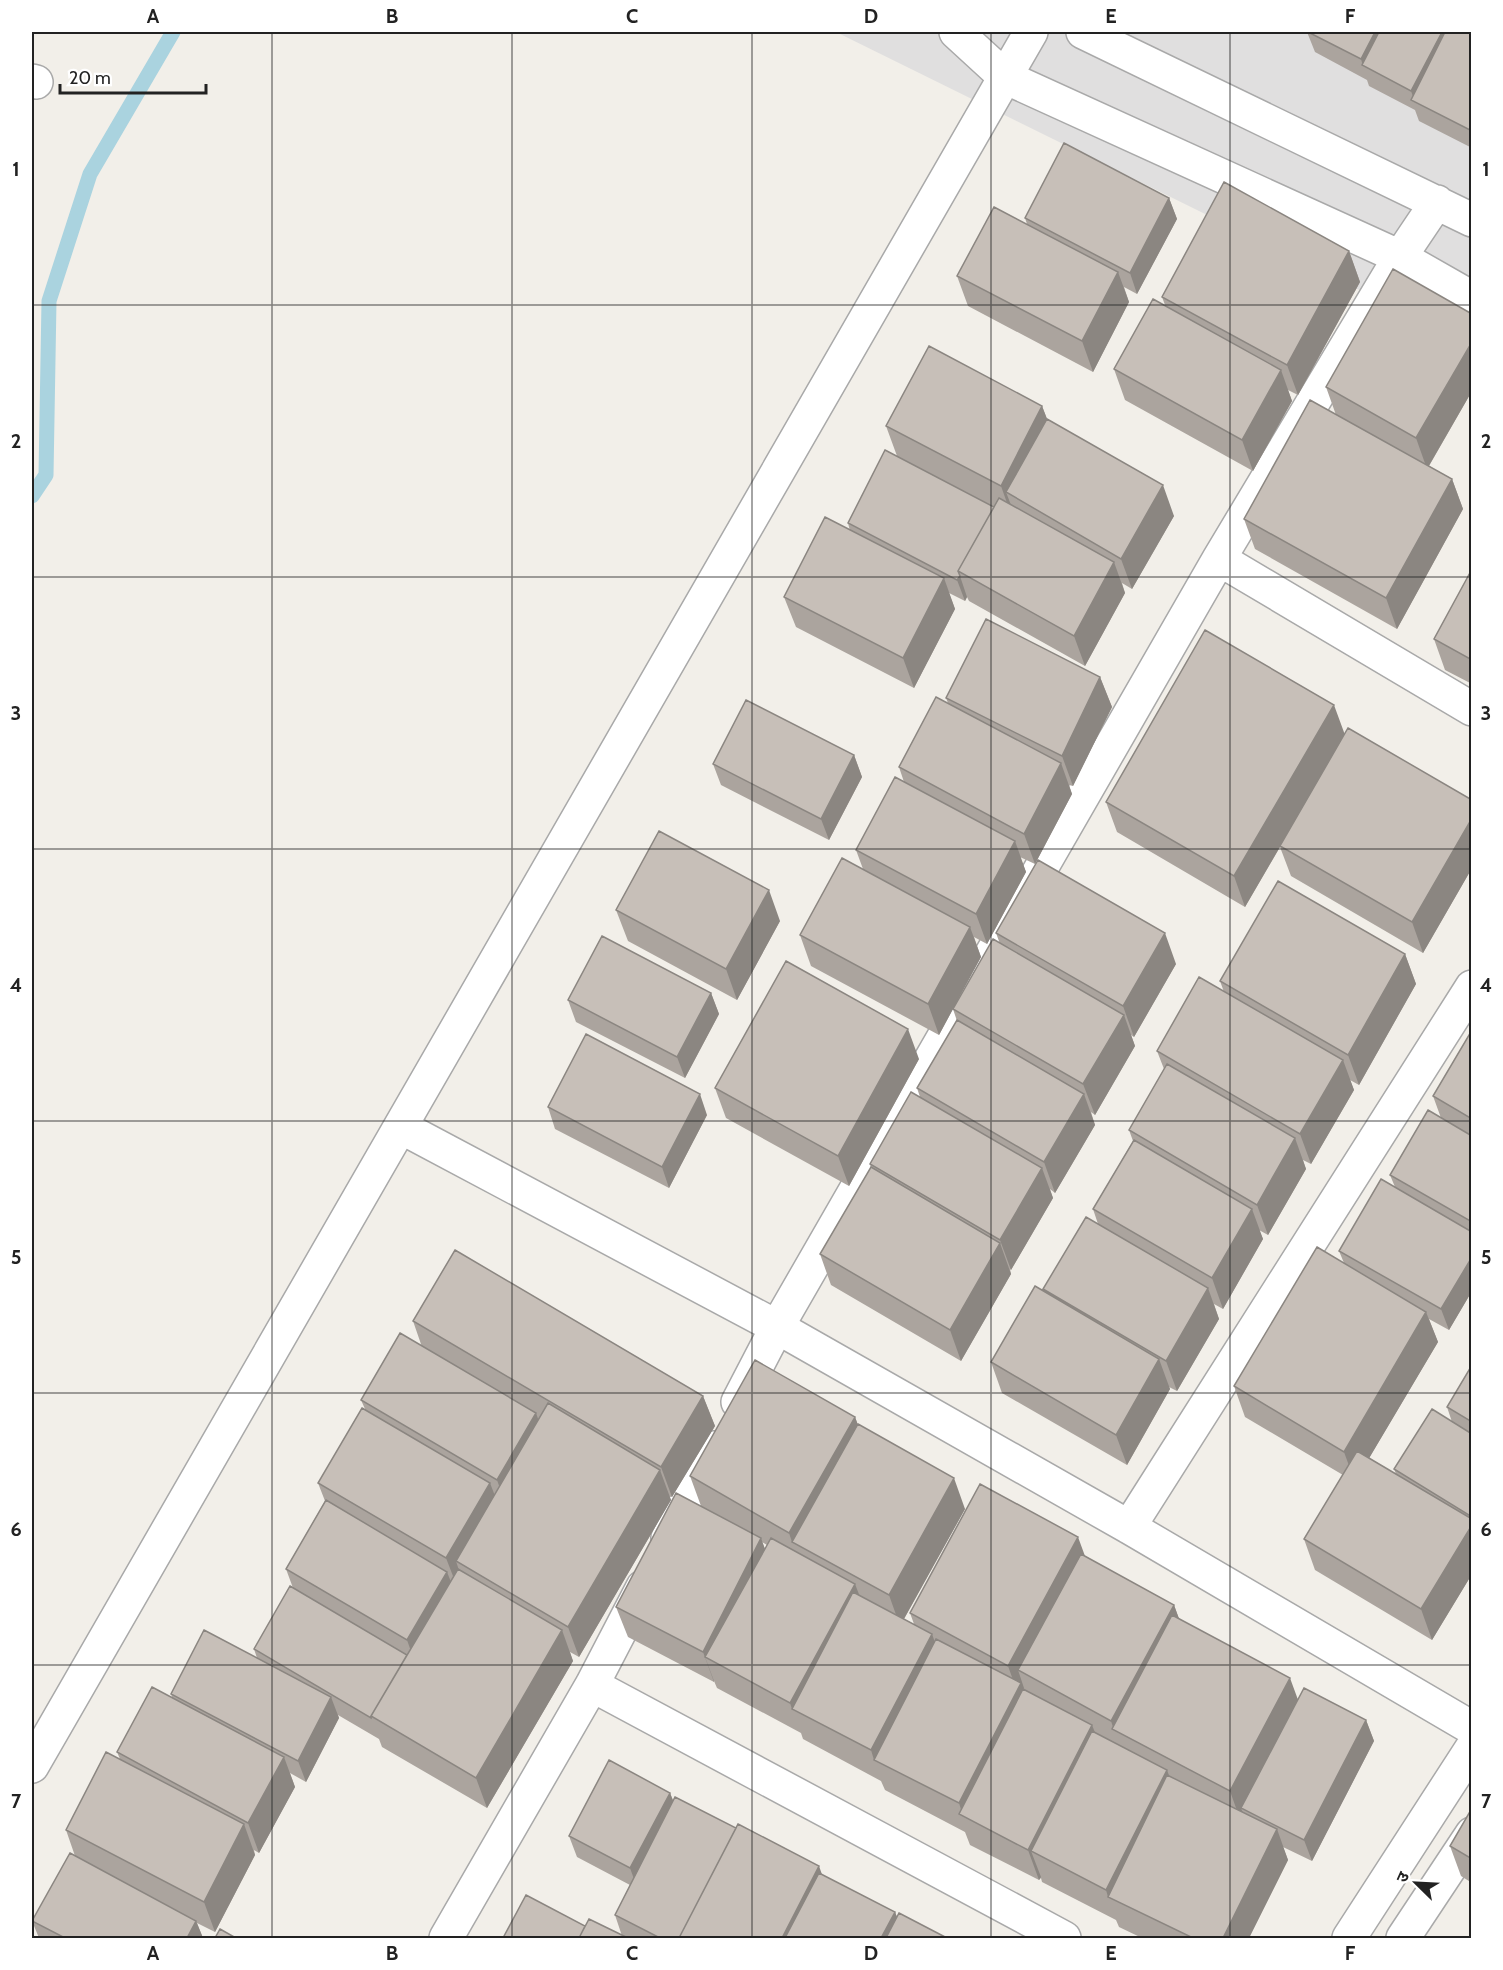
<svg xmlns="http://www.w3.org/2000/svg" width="1503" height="1970" viewBox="0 0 1503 1970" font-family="Cabin,'Noto Sans Devanagari',sans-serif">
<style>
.residential{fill:#e0dfdf}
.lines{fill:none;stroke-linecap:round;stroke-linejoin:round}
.stream{stroke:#aad3df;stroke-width:15}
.minor-casing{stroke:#a9a9a9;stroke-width:36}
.tertiary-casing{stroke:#a9a9a9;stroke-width:36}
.minor{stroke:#fff;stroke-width:33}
.tertiary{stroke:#fff;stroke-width:33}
.wall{fill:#aba49e;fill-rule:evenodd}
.shaded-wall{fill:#8b8681}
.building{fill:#c7bfb8;stroke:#8b8681;stroke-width:1.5}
.grid{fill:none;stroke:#222;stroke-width:1.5;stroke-opacity:0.55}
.neatline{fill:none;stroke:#222;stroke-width:2}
.grid-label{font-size:20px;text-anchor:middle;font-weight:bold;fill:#222}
</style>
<rect width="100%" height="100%" fill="#f2efe9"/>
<path class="residential" d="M 836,32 L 1471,32 L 1471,345 Z"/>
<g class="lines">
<path class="stream" d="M 32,496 L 46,475 L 49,301 L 90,174 L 173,32"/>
<defs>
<path id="minor" d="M 956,32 L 1005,77 L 1400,257 L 1472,298
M 1083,32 L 1472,220
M 32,81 L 36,82
M 1219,559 L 1472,709
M 401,1127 L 777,1327 L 1129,1527 L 1472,1728
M 738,1402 L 777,1327 L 1219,559 L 1400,257 L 1437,202
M 1129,1527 L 1472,987
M 668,1538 L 714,1448
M 592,1685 L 1064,1938
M 446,1938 L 592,1685 L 643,1587
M 1349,1938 L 1472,1748
M 1403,1938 L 1472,1834"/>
<path id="tertiary" d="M 32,1766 L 1031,32"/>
</defs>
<use href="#minor" class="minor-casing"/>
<use href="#tertiary" class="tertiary-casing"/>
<use href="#minor" class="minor"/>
<use href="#tertiary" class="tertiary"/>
</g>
<path class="wall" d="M 1307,32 L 1472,32 L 1472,148 L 1419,121 L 1415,110 L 1369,86 L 1367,80 L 1315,52 Z
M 1169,198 L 1177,219 L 1137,294 L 1124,287 L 1129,302 L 1093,372 L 968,306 L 957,276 L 1027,224 L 1025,218 Z
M 1349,251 L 1360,282 L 1298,395 L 1288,390 L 1292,401 L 1253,471 L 1125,400 L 1114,369 L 1165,305 L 1162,297 Z
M 1326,387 L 1472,391 L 1429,466 L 1452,479 L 1463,509 L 1397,629 L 1255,549 L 1244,519 L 1336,415 Z
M 1042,406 L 1047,419 L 1174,516 L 1132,589 L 1122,583 L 1125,593 L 1085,666 L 969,601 L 967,597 L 965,601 L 949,593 L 955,609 L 914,688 L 796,627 L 784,597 L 850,531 L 848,523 L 897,456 L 886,426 Z
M 1472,569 L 1472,684 L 1445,670 L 1434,639 Z
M 1100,677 L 1112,707 L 1073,786 L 1069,785 L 1072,794 L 1035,864 L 1020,857 L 1026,872 L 987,944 L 974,937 L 981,957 L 959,997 L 1000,944 L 996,933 L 1176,964 L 1134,1037 L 1131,1035 L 1135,1046 L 1095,1115 L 1091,1112 L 1095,1125 L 1055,1193 L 1050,1189 L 1053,1198 L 1011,1270 L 1010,1269 L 1011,1274 L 961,1361 L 831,1285 L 820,1254 L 871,1168 L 870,1164 L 920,1097 L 917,1088 L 957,1021 L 953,1009 L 939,1035 L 811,966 L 800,935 L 863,869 L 856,850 L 904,782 L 899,767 L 948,703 L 946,698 Z
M 1344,734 L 1472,800 L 1472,868 L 1423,953 L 1291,876 L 1280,847 L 1245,907 L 1117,832 L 1106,802 Z
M 854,755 L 862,777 L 829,840 L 721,785 L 713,764 Z
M 616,910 L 780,921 L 737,1000 L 628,941 Z
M 1405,954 L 1416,984 L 1359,1085 L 1350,1080 L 1354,1090 L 1311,1164 L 1303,1160 L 1306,1169 L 1268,1235 L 1259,1230 L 1263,1239 L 1223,1309 L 1214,1304 L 1219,1319 L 1177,1391 L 1169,1387 L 1170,1389 L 1127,1465 L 1002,1393 L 991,1362 L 1044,1292 L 1043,1289 L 1098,1224 L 1093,1209 L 1133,1141 L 1129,1130 L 1164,1069 L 1157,1051 L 1224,992 L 1220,981 Z
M 711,993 L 719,1014 L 685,1078 L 576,1022 L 568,1000 Z
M 1472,1030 L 1472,1136 L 1441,1118 L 1433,1096 Z
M 919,1059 L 849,1186 L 726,1118 L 715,1088 Z
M 548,1107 L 707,1115 L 669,1188 L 555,1129 Z
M 1472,1136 L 1472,1291 L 1449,1330 L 1429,1319 L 1438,1342 L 1369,1458 L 1396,1474 L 1394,1469 L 1452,1422 L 1447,1407 L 1472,1365 L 1472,1574 L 1432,1640 L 1315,1570 L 1304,1539 L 1343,1475 L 1245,1417 L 1234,1386 L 1344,1263 L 1339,1251 L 1395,1187 L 1390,1175 Z
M 413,1321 L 703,1396 L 715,1426 L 672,1497 L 669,1496 L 671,1500 L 579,1657 L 570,1652 L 573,1661 L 487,1808 L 382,1747 L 379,1739 L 338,1715 L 339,1718 L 306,1782 L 290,1773 L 295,1787 L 259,1853 L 254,1850 L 255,1855 L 215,1932 L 197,1923 L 203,1938 L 39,1938 L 32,1921 L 75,1856 L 66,1830 L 120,1759 L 117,1752 L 172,1697 L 171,1694 L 257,1658 L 254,1649 L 293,1588 L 286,1569 L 325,1501 L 318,1483 L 365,1409 L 361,1400 L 422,1347 Z
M 855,1417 L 858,1425 L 965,1509 L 904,1619 L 914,1624 L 910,1613 L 1085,1557 L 1174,1605 L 1179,1619 L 1298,1699 L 1366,1720 L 1374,1741 L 1312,1861 L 1283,1847 L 1288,1860 L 1249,1938 L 1142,1938 L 1119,1927 L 1116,1920 L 1042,1882 L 1041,1878 L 1039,1880 L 970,1845 L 965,1832 L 885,1790 L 881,1781 L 803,1739 L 801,1733 L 717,1688 L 714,1681 L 714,1682 L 628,1637 L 616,1607 L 701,1506 L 690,1476 ZM 762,1542 L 767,1545 L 765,1549 Z
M 670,1793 L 673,1800 L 895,1912 L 897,1917 L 947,1938 L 503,1938 L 585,1926 L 622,1936 L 615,1915 L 630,1885 L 577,1857 L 569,1836 Z
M 1472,1808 L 1472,1883 L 1461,1876 L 1450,1846 Z"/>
<path class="shaded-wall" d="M 1375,32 L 1394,32 L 1363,66 L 1361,59 Z
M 1442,32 L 1460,32 L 1415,102 L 1411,91 Z
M 1169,198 L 1177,219 L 1137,294 L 1130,273 Z
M 1349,251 L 1360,282 L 1298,395 L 1287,365 Z
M 1118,272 L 1129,302 L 1093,372 L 1082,341 Z
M 1472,342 L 1472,391 L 1427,469 L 1416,438 Z
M 1281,370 L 1292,401 L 1253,471 L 1242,440 Z
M 1042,406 L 1054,437 L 1006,492 L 1014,513 L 1012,517 L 1001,486 Z
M 1452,479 L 1463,509 L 1397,629 L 1386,598 Z
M 1163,485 L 1174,516 L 1132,589 L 1121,559 Z
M 1114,562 L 1125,593 L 1085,666 L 1074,636 Z
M 960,576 L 967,597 L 965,601 L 957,580 Z
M 944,578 L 955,609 L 914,688 L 903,658 Z
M 1100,677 L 1112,707 L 1073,786 L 1062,756 Z
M 1334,705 L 1345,735 L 1245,907 L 1234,876 Z
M 854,755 L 862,777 L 829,840 L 821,819 Z
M 1061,763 L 1072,794 L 1035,864 L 1024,834 Z
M 1472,818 L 1472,868 L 1423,953 L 1412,922 Z
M 1015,841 L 1026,872 L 987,944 L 976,914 Z
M 769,890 L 780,921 L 737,1000 L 726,969 Z
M 970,927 L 981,957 L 939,1035 L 928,1004 Z
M 1165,933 L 1176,964 L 1134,1037 L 1123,1006 Z
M 1405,954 L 1416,984 L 1359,1085 L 1348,1055 Z
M 711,993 L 719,1014 L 685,1078 L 677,1057 Z
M 1124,1015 L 1135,1046 L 1095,1115 L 1083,1084 Z
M 908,1029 L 919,1059 L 849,1186 L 838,1156 Z
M 1343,1060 L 1354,1090 L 1311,1164 L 1300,1134 Z
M 700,1094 L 707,1115 L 669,1188 L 662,1167 Z
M 1084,1094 L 1095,1125 L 1055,1193 L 1044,1162 Z
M 1295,1138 L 1306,1169 L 1268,1235 L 1257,1205 Z
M 1042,1168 L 1053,1198 L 1011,1270 L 1000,1240 Z
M 1252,1209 L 1263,1239 L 1223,1309 L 1212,1278 Z
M 1000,1243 L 1011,1274 L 961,1361 L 950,1330 Z
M 1472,1257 L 1472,1291 L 1449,1330 L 1441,1309 Z
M 1208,1288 L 1219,1319 L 1177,1391 L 1166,1361 Z
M 1426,1312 L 1438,1342 L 1355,1482 L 1344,1452 Z
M 1159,1359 L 1170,1389 L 1127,1465 L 1116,1435 Z
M 703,1396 L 715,1426 L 672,1497 L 661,1467 Z
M 536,1413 L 547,1444 L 508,1511 L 497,1480 Z
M 855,1417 L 866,1447 L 792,1542 L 789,1533 Z
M 660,1470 L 671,1500 L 579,1657 L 568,1627 Z
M 954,1478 L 965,1509 L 900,1626 L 889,1595 Z
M 490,1483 L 502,1514 L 456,1561 L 462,1580 L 458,1589 L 446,1558 Z
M 1472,1525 L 1472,1574 L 1432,1640 L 1421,1609 Z
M 1078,1537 L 1089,1567 L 1018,1670 L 1024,1688 L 963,1816 L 959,1803 L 1017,1691 L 1008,1666 Z
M 761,1538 L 772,1569 L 705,1657 L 714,1681 L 714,1682 L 703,1652 Z
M 447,1572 L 459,1602 L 418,1671 L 407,1640 Z
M 855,1584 L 867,1615 L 792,1709 L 790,1703 Z
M 1174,1605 L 1185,1635 L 1114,1730 L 1111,1721 Z
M 562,1630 L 573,1661 L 487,1808 L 476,1778 Z
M 932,1634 L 943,1665 L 874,1760 L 871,1750 Z
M 1290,1678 L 1301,1708 L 1241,1808 L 1244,1816 L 1241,1822 L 1230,1791 Z
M 331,1697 L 339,1718 L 306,1782 L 298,1761 Z
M 1366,1720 L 1374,1741 L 1312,1861 L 1304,1840 Z
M 1092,1725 L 1104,1755 L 1031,1851 L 1041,1877 L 1039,1880 L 1028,1850 Z
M 284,1757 L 295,1787 L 259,1853 L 248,1823 Z
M 1167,1770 L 1178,1800 L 1108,1897 L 1106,1890 Z
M 670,1793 L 678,1814 L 638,1890 L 630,1868 Z
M 244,1824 L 255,1855 L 215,1932 L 204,1902 Z
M 1277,1829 L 1288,1860 L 1249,1938 L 1223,1938 Z
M 819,1866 L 830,1897 L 809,1938 L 782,1938 Z
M 895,1912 L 905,1938 L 881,1938 Z
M 196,1921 L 203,1938 L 187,1938 Z"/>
<path class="building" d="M 1308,32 L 1375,32 L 1361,59 Z
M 1379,32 L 1442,32 L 1411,91 L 1362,65 Z
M 1445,32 L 1472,32 L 1472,131 L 1411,100 Z
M 1064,143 L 1169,198 L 1130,273 L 1025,218 Z
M 1224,182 L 1349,251 L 1287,365 L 1162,297 Z
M 994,207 L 1118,272 L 1082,341 L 957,276 Z
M 1393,269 L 1472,314 L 1472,342 L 1416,438 L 1326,387 Z
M 1153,299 L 1281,370 L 1242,440 L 1114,369 Z
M 929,346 L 1042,406 L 1001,486 L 886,426 Z
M 1310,400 L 1452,479 L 1386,598 L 1244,519 Z
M 1047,419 L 1163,485 L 1121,559 L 1006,492 Z
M 885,450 L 994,507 L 958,571 L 960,576 L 957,580 L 848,523 Z
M 999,498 L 1114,562 L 1074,636 L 958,571 Z
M 825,517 L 944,578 L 903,658 L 784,597 Z
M 1472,569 L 1472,660 L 1434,639 Z
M 986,619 L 1100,677 L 1062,756 L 946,698 Z
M 1205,630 L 1334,705 L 1234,876 L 1106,802 Z
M 936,697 L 1061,763 L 1024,834 L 899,767 Z
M 746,700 L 854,755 L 821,819 L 713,764 Z
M 1348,728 L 1472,800 L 1472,818 L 1412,922 L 1280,846 Z
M 895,777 L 1015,841 L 976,914 L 856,850 Z
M 659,831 L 769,890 L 726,969 L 616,910 Z
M 842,858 L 970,927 L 928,1004 L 800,935 Z
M 1038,860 L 1165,933 L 1123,1006 L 996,933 Z
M 1278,881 L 1405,954 L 1348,1055 L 1220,981 Z
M 602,936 L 711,993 L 677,1057 L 568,1000 Z
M 993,939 L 1124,1015 L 1083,1084 L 953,1009 Z
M 786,961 L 908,1029 L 838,1156 L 715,1088 Z
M 1199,977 L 1343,1060 L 1300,1134 L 1157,1051 Z
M 957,1020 L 1084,1094 L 1044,1162 L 917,1088 Z
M 1472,1030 L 1472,1119 L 1433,1096 Z
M 586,1034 L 700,1094 L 662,1167 L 548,1107 Z
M 1167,1064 L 1295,1138 L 1257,1205 L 1129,1130 Z
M 911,1092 L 1042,1168 L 1000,1240 L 870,1164 Z
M 1428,1110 L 1472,1136 L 1472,1222 L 1390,1175 Z
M 1134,1140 L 1252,1209 L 1212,1278 L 1093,1209 Z
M 871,1167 L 1000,1243 L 950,1330 L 820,1254 Z
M 1381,1179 L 1472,1232 L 1472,1257 L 1441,1309 L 1339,1251 Z
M 1086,1217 L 1208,1288 L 1166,1361 L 1043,1289 Z
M 1317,1247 L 1426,1312 L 1344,1452 L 1234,1386 Z
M 455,1250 L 703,1396 L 661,1467 L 413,1321 Z
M 1035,1286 L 1159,1359 L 1116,1435 L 991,1362 Z
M 400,1333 L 536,1413 L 497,1480 L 361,1400 Z
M 755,1360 L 855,1417 L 789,1533 L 690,1476 Z
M 1472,1365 L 1472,1422 L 1447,1407 Z
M 548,1403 L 660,1470 L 568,1627 L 456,1561 Z
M 362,1408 L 490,1483 L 446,1558 L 318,1483 Z
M 1432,1409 L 1472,1434 L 1472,1517 L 1394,1469 Z
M 858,1424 L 954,1478 L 889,1595 L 792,1542 Z
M 1357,1451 L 1472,1519 L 1472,1525 L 1421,1609 L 1304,1539 Z
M 980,1484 L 1078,1537 L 1008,1666 L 910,1613 Z
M 676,1493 L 761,1538 L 703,1652 L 616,1607 Z
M 326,1500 L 447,1572 L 407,1640 L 286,1569 Z
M 771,1538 L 855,1584 L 790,1703 L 705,1657 Z
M 1081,1554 L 1174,1605 L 1111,1721 L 1018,1670 Z
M 458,1569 L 562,1630 L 476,1778 L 371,1716 Z
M 290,1586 L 407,1655 L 371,1716 L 371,1718 L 254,1649 Z
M 853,1592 L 932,1634 L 871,1750 L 792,1709 Z
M 1172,1615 L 1290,1678 L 1230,1791 L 1112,1729 Z
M 204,1630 L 331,1697 L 298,1761 L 171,1694 Z
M 936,1639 L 1021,1683 L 959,1803 L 874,1760 Z
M 152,1687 L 284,1757 L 248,1823 L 117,1752 Z
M 1304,1688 L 1366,1720 L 1304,1840 L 1241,1808 Z
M 1023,1689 L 1092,1725 L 1028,1850 L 959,1814 Z
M 1092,1731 L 1167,1770 L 1106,1890 L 1031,1851 Z
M 106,1752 L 244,1824 L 204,1902 L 66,1830 Z
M 609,1760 L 670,1793 L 630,1868 L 569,1836 Z
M 1167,1775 L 1277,1829 L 1223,1938 L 1193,1938 L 1108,1897 Z
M 675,1797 L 736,1828 L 679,1938 L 660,1938 L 615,1915 Z
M 1472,1808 L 1472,1859 L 1450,1846 Z
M 738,1824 L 819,1866 L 782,1938 L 679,1938 Z
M 70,1853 L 196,1921 L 187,1938 L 65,1938 L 32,1921 Z
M 819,1873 L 895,1912 L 881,1938 L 785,1938 Z
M 526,1895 L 585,1926 L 579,1938 L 503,1938 Z
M 899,1913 L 947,1938 L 886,1938 Z
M 589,1919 L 628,1938 L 579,1938 Z
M 220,1929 L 236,1938 L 215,1938 Z"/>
<path class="grid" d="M 272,32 L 272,1938M 512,32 L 512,1938M 752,32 L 752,1938M 991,32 L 991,1938M 1230,32 L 1230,1938M 32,305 L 1472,305M 32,577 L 1472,577M 32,849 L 1472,849M 32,1121 L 1472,1121M 32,1393 L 1472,1393M 32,1665 L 1472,1665"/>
<rect width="1503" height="1970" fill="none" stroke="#ffffff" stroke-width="66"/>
<g transform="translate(1416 1883) rotate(294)" stroke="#ffffff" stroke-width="4.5" paint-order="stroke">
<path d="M0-4.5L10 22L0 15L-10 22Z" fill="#222222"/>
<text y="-9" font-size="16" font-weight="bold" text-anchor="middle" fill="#222222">उ</text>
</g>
<path d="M60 84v9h146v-9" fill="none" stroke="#222222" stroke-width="3"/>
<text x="69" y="84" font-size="18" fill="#222222" stroke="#ffffff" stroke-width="4.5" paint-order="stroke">20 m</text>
<rect x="33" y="33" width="1437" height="1904" class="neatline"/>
<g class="grid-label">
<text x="153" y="23">A</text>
<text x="392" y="23">B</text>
<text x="632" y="23">C</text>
<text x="871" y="23">D</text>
<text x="1111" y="23">E</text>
<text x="1350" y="23">F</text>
<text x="16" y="176">1</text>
<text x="1486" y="176">1</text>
<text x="16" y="448">2</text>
<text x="1486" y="448">2</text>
<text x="16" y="720">3</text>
<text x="1486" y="720">3</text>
<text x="16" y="992">4</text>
<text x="1486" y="992">4</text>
<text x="16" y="1264">5</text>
<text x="1486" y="1264">5</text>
<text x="16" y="1536">6</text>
<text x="1486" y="1536">6</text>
<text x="16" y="1808">7</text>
<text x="1486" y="1808">7</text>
<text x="153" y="1960">A</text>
<text x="392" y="1960">B</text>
<text x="632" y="1960">C</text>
<text x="871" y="1960">D</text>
<text x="1111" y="1960">E</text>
<text x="1350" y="1960">F</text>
</g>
</svg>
